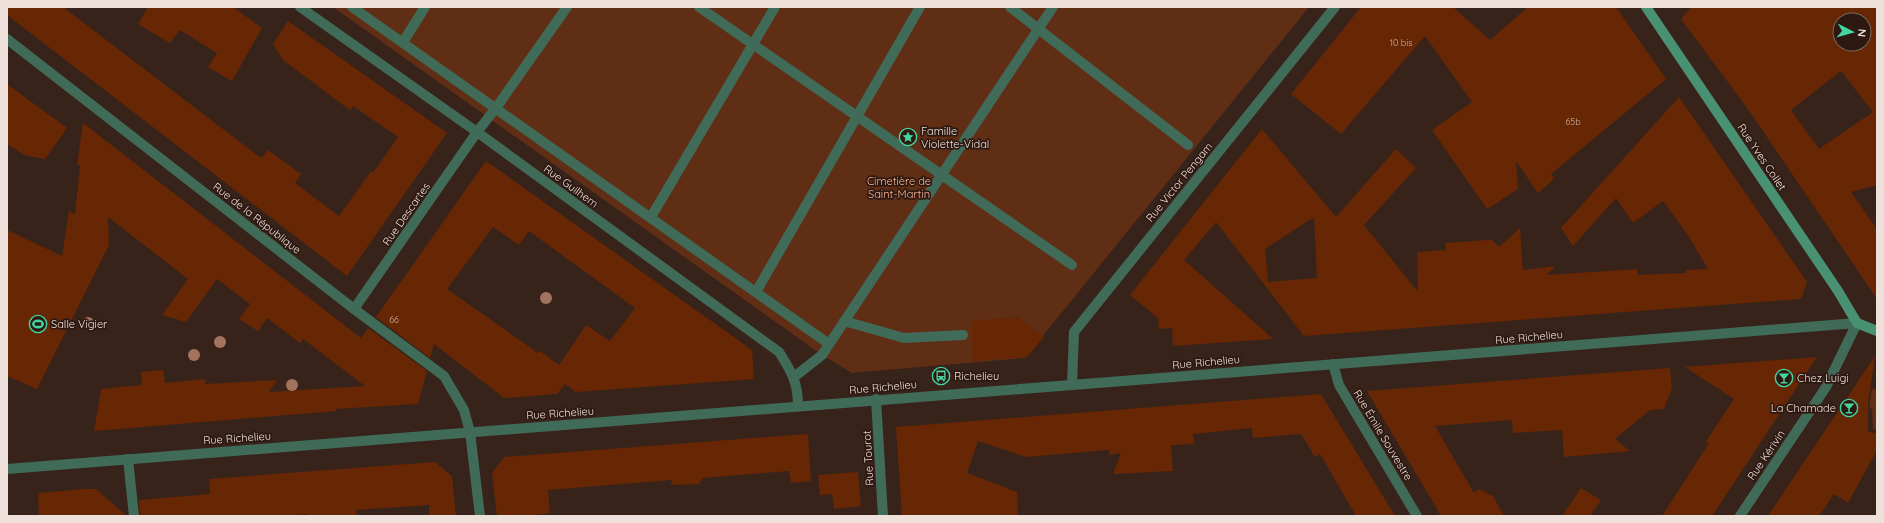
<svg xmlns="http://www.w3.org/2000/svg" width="1884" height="523" viewBox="0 0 1884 523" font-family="Quicksand,sans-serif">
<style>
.green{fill:#602d15}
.building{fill:#672705;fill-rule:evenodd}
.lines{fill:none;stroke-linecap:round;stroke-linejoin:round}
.service{stroke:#406b59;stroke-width:10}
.minor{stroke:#406b59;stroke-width:10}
.tertiary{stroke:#406b59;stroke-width:10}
.secondary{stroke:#499173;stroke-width:10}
.tree{fill:#a3735e}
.labels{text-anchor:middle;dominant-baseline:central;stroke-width:3.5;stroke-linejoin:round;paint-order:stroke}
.number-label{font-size:9px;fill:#ccb2a5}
.poi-label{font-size:11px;fill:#eee0da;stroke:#2d1911;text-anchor:start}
.street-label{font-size:11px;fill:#eee0da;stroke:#2d1911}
.park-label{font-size:11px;fill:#fbb495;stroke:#2d1911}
</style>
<rect width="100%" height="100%" fill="#37231a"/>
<path class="green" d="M 333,7 L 1309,7 L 1025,358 L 852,373 L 822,355 Z
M 1872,388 L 1877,390 L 1877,430 L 1873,429 L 1872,409 L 1869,408 Z"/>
<path class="building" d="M 7,7 L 63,7 L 261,158 L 268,150 L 301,174 L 295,183 L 339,216 L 371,171 L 373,173 L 398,137 L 353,106 L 351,110 L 347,108 L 283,60 L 273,44 L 288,21 L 447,133 L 347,276 L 7,15 Z
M 143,7 L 233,7 L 262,28 L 232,81 L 208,67 L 217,53 L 180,30 L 170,43 L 138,24 L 147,9 Z
M 1361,7 L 1453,7 L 1490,40 L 1528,7 L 1616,7 L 1666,79 L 1551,174 L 1554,179 L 1538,193 L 1516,161 L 1518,189 L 1487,209 L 1432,130 L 1472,102 L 1425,36 L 1341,134 L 1291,94 Z
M 1691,7 L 1877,7 L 1877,185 L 1851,192 L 1877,229 L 1877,299 L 1750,112 L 1681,19 ZM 1840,20 L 1864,20 L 1864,44 L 1840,44 ZM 1841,71 L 1873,112 L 1819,149 L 1791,110 Z
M 7,84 L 67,128 L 45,159 L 24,155 L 7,144 Z
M 1679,97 L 1807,282 L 1801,299 L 1304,336 L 1216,222 L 1184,260 L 1273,339 L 1173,346 L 1172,328 L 1159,329 L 1158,318 L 1130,295 L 1262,129 L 1336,217 L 1396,149 L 1416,168 L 1364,225 L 1418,292 L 1417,252 L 1446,250 L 1445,243 L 1488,240 L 1492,240 L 1499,247 L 1520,228 L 1523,270 L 1555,266 L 1547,275 L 1637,269 L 1638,275 L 1686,273 L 1685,270 L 1708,269 L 1689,237 L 1663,201 L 1633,223 L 1616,198 L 1573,246 L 1561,228 ZM 1314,217 L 1317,278 L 1268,282 L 1265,249 Z
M 83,123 L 361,338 L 368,328 L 427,371 L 418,404 L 336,409 L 336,411 L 94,431 L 101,389 L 142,385 L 141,372 L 163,370 L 165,383 L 205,379 L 205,384 L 277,380 L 269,392 L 365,386 L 303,339 L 300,343 L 267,318 L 258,331 L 239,319 L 250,304 L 217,279 L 186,322 L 162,315 L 188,279 L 108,217 L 109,245 L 37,389 L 7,376 L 7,230 L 62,256 L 69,211 L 75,214 L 80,165 L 77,165 Z
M 486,161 L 752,350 L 754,379 L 576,392 L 565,384 L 557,394 L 504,398 L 434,344 L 430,358 L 376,317 ZM 493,227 L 519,245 L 529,231 L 635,308 L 610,341 L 586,325 L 559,365 L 540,351 L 538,353 L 447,289 Z
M 1018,317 L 1044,337 L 1027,357 L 973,361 L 971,321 Z
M 1875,356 L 1868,404 L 1868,432 L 1877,433 L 1877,450 L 1848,503 L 1834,494 L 1819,516 L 1768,516 Z
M 1817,357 L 1712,516 L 1662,516 L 1709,443 L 1705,443 L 1734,399 L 1685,367 Z
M 1670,368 L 1672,388 L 1664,409 L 1650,410 L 1615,439 L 1630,451 L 1564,457 L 1562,430 L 1513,433 L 1512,420 L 1435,426 L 1474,493 L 1479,489 L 1493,496 L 1504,516 L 1436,516 L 1440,514 L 1367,391 Z
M 1321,394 L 1395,516 L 1356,516 L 1320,454 L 1315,457 L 1301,434 L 1253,438 L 1252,428 L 1193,434 L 1194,444 L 1171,445 L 1173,471 L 1113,474 L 1121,453 L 1109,455 L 1109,450 L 1026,457 L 978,441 L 967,473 L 1017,492 L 1018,516 L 902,516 L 896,427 Z
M 808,434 L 811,481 L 791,483 L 789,471 L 703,478 L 699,484 L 671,485 L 672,480 L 548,490 L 550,513 L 532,515 L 532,516 L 497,516 L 492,473 L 504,457 Z
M 435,462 L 452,476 L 456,516 L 429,516 L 429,505 L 356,510 L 357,516 L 307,516 L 307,514 L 279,516 L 140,516 L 139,500 L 210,494 L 209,479 Z
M 858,472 L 861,506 L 834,509 L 832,494 L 820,495 L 818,475 Z
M 1581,488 L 1601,500 L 1590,516 L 1562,516 Z
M 84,489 L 96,489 L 127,516 L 39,516 L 38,493 Z"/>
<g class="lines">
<path class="service" d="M 352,7 L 829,344
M 699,7 L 1072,265
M 1010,7 L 1188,145
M 403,42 L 425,7
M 477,132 L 496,108 L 567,7
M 651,217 L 775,7
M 756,292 L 920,7
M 844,321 L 904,338 L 963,335
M 794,377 L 822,355 L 1053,7"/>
<path class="minor" d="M 300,7 L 477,132 L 779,352 C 791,371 798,382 798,406
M 354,309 L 477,132
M 1333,364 L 1339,385 L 1417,516
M 1072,385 L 1074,332 L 1335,7
M 876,399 L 883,516
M 470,432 L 480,516
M 128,459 L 134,516
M 1740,516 L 1826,387 L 1857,323"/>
<path class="tertiary" d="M 7,39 L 354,309 L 444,376 L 464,410 L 470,432
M 7,469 L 1857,323"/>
<path class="secondary" d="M 1646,7 L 1838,291 L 1857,323 L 1877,331"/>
</g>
<g class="tree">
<circle cx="546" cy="298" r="6"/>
<circle cx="88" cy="323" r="6"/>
<circle cx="220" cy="342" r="6"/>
<circle cx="194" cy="355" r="6"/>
<circle cx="292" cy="385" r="6"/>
</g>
<defs>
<symbol id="sight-ring" viewBox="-11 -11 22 22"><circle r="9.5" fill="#2d1911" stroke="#43d4a0" stroke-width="1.5"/><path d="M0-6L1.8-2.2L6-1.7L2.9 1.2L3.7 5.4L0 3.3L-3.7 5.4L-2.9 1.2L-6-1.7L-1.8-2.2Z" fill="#43d4a0"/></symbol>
<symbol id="stadium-ring" viewBox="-11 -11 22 22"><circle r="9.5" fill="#2d1911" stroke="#43d4a0" stroke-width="1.5"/><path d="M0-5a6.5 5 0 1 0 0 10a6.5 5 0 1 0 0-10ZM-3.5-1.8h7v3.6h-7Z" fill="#43d4a0"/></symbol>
<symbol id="bus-ring" viewBox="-11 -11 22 22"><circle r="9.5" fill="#2d1911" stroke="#43d4a0" stroke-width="1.5"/><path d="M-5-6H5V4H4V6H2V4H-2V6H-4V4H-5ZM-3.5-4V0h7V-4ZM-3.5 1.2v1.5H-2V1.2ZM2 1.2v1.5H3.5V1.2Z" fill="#43d4a0"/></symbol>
<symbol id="bar-ring" viewBox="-11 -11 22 22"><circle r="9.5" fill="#2d1911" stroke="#43d4a0" stroke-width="1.5"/><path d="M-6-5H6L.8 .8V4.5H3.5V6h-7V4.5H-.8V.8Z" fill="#43d4a0"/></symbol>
</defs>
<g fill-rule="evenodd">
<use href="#sight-ring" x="898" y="127" width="20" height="20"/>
<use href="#stadium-ring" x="28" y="314" width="20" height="20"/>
<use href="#bus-ring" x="931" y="366" width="20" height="20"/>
<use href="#bar-ring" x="1774" y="368" width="20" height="20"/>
<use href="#bar-ring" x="1839" y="398" width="20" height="20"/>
</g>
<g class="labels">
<g class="number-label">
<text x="1401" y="42">10 bis</text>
<text x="1573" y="121">65b</text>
<text x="394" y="319">66</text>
</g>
<g class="poi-label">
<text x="921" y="131">Famille<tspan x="921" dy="13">Violette-Vidal</tspan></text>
<text x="51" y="324">Salle Vigier</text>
<text x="954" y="376">Richelieu</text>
<text x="1797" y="378">Chez Luigi</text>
<text x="1836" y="408" text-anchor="end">La Chamade</text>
</g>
<g class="street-label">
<text transform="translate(1762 157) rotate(56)">Rue Yves Collet</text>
<text transform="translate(1179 182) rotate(-51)">Rue Victor Pengam</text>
<text transform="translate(571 186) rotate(36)">Rue Guilhem</text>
<text transform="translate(406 214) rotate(-55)">Rue Descartes</text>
<text transform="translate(257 218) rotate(38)">Rue de la République</text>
<text transform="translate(1529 337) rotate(-5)">Rue Richelieu</text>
<text transform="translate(1206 362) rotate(-5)">Rue Richelieu</text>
<text transform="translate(883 387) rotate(-5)">Rue Richelieu</text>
<text transform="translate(560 413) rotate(-4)">Rue Richelieu</text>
<text transform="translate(1383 435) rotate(59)">Rue Émile Souvestre</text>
<text transform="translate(237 438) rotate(-4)">Rue Richelieu</text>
<text transform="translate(1766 455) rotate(-56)">Rue Kérivin</text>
<text transform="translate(868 458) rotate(-93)">Rue Tourot</text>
</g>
<g class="park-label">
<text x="899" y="181">Cimetière de<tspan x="899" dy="13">Saint-Martin</tspan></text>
</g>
</g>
<rect width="1884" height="523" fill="none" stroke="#eee0da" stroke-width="16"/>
<g transform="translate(1852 32) rotate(96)"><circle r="19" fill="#2d1911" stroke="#7a6961"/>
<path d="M0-3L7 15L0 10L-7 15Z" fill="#43d4a0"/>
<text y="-6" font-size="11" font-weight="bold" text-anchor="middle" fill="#eee0da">N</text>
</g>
</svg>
